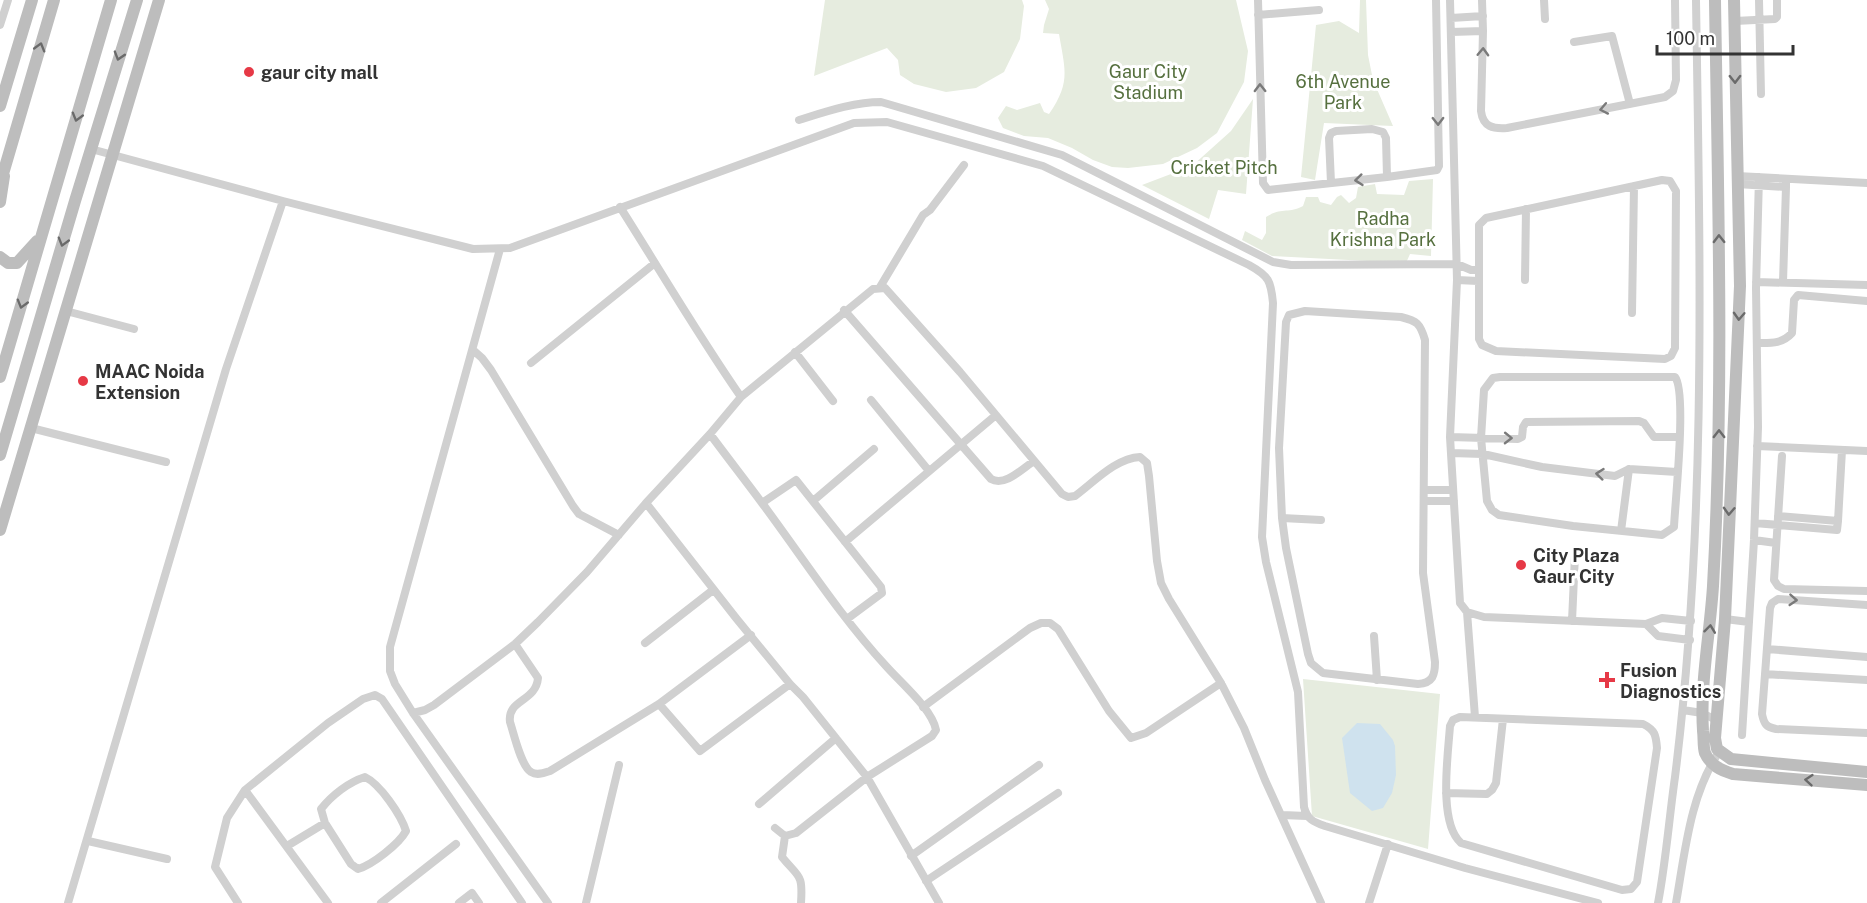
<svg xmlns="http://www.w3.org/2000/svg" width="1867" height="903" viewBox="0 0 1867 903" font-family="'Public Sans',sans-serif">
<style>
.green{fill:#e6ecdf}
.water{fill:#cfe2ee}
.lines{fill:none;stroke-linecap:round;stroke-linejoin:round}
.street{stroke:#d0d0d0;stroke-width:8}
.secondary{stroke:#bdbdbd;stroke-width:12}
.oneway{stroke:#6a6a6a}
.oneway2{stroke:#7a7a7a}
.poi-dot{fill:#e63946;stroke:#fff;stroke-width:2}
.labels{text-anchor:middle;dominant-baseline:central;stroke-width:6;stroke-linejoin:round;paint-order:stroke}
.park-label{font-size:18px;fill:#56703f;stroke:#fff}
.poi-label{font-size:18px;font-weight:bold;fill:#333;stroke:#fff;text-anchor:start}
</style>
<rect width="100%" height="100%" fill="#fff"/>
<path class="green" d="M 825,0 L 1022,0 L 1024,6 L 1020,39 L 1004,72 L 976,88 L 946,92 L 914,84 L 900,75 L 898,60 L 887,48 L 814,76 Z
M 1045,0 L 1236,0 L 1248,51 L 1244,82 L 1217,133 L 1197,148 L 1163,164 L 1128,168 L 1112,167 L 1093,160 L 1072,148 L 1048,138 L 1024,136 L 1003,128 L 998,118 L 1006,106 L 1017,110 L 1040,103 L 1044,112 L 1049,114 C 1071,82 1065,70 1059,34 L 1043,33 L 1044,25 L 1049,9 Z
M 1360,0 L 1366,0 L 1368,55 L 1373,80 L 1393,126 L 1324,123 L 1315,180 L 1301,177 L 1316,25 L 1339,21 L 1359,33 Z
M 1253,99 L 1246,194 L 1218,190 L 1209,219 L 1142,185 L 1192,166 L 1231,131 Z
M 1433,179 L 1431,256 L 1410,254 L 1406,263 L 1272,256 L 1242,240 L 1245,231 L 1262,240 L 1266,233 L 1266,217 C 1281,207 1288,214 1303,206 L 1306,197 L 1318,197 L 1320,202 L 1331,205 L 1337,197 L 1341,195 L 1349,203 L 1356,198 L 1358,187 L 1375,184 L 1377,194 L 1404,195 L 1409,181 Z
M 1303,679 L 1440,694 L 1428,849 L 1312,816 Z"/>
<path class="water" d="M 1357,723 L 1380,724 L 1393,740 L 1395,746 L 1396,775 L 1392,793 L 1383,808 L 1372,811 L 1350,793 L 1342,738 Z"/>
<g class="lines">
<path class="street" d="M 1258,0 L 1263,183 L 1268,190 L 1387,177 L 1437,170 L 1439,166 L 1436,0
M 1450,0 L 1457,280 L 1450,437 L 1460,603 L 1467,612 L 1484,617 L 1646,624 L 1662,618 L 1691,621
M 1482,0 L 1483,31 L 1481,111 C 1483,127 1493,129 1507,128 L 1665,97 L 1673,91 L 1676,80 L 1675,0
M 1544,0 L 1545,19
M 1759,0 L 1761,94
M 1258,15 L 1319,10
M 1451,18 L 1483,16
M 1735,21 L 1775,19 L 1777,17 L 1777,0
M 0,25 L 8,0
M 1451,32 L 1483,31
M 1574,42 L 1612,36 L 1630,104
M 799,120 C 825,112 854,102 881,102 L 1062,155 L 1273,262 L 1291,265 L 1457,264 L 1471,270 L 1478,270
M 91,149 L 283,201 L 473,249 L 510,248 L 854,123 L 887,122 L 1043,166 L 1249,265 C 1269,276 1271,281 1273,303 L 1262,537 L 1266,562 L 1298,692 L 1304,807 C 1307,819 1313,822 1325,826 L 1465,868 L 1598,903
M 1737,176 L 1867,183
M 1662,180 L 1670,181 L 1676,191 L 1675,348 L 1671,356 L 1665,359 L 1496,351 L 1482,345 L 1479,339 L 1479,225 L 1486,218 Z
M 1331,183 L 1329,138 L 1331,133 L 1336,131 L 1372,129 L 1383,132 L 1386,138 L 1387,177
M 1737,184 L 1786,187 L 1786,182
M 620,207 C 660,270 698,335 741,397
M 500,249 L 390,647 L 390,671 L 395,684 L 413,713 L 548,903
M 1457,280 L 1478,281
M 1525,280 L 1526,209
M 1756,282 L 1867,285
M 1783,282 L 1786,187
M 880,287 L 923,215 L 930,210 L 964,165
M 844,310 L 991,479 C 1005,487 1023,468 1034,461
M 66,311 L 134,329
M 1305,311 L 1401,317 C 1417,321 1420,323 1425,340 L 1423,573 L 1435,662 C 1435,675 1433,683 1418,684 L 1323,673 L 1311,663 L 1308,654 L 1286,548 L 1282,518 L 1279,448 L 1286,322 L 1289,315 Z
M 1632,313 L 1634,186
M 1758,343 C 1771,343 1782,344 1792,333 L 1794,300 L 1798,295 L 1867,301
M 473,350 L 482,358 L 491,370 L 573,506 L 579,514 L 619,535
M 795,352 L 833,401
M 531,363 L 655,263
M 1500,377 L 1675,377 C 1687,392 1675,503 1674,527 L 1662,535 L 1573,526 L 1499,515 L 1492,510 L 1487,501 L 1481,438 L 1484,390 L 1493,378 Z
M 871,400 L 929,471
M 31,428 L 166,462
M 710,434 C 727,457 745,480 762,503 C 803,558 840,616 886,666 C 901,683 932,709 936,730 L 932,736 L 867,777 L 796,833 L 785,836 L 775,828
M 1450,437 L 1518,439 L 1522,437 L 1523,427 L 1526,422 L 1639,421 L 1644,423 L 1654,437 L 1679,437
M 1757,446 L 1867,451
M 1451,453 L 1483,454 L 1542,467 L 1615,476 L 1629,469 L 1677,472
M 1782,456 L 1774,580 L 1778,586 L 1784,589 L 1867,591
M 1424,490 L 1453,490
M 813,501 L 874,449
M 1424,501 L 1454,501
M 646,503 L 736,618 L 790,684 L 803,697 L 867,777 L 939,903
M 762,503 L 796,480 L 881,587 L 882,593 L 847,619
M 1282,518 L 1321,520
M 1838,521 L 1842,450
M 1755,523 L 1837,530 L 1838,521 L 1778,516
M 1621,531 L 1629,469
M 1754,540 L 1776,543
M 845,542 L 996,415
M 1867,605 L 1778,599 L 1772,603 L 1770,608 L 1762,714 C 1764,724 1766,727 1776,729 L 1867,733
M 1467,612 L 1475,717
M 1725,619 L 1749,622
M 1572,621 L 1575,555
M 1646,624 L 1658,636 L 1690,640
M 1374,636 L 1377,680
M 645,643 L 713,590
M 515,644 L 538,678 C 536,702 507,699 510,722 C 514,734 521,766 531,772 C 537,776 544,773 550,771 L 659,704 L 751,635
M 1767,649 L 1867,657
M 1765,674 L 1867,680
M 659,704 L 700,751 L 790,684
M 923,707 L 1030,628 L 1041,623 L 1050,623 L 1058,629 L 1109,711 L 1131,738 L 1146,733 L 1221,683
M 1683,710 L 1702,713 L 1716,720
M 413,713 L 425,710 L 434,705 L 515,644 L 538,622 L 587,572 L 646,503 L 710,434 L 741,397 L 873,289 L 885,288 L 960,372 L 1062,494 L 1068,497 L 1075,496 C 1094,482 1116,458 1140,457 L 1147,463 L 1149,476 L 1157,561 L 1161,583 L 1169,599 L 1221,683 L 1244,728 L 1265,780 L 1321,903
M 1460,717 L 1643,724 C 1655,730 1656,735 1657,748 L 1637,882 L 1631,889 L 1622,890 L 1461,843 C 1438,823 1448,755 1450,726 L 1453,720 Z
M 1742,735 L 1754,540 L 1758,427 L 1756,288 L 1759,177
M 365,777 C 380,784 401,815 406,831 C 399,844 372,865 358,869 L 351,864 L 325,823 L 321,809 C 332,795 349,782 365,777 Z
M 245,790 L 328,903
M 1446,793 L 1487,794 L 1492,790 L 1496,783 L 1503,719
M 759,804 L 836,738
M 1282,815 L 1307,816
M 785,836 L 782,857 C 799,878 803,873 801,903
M 88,841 L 167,859
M 287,846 L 325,823
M 911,856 L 1039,765
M 926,881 L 1058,793
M 68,903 L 226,369 L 283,201
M 238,903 L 215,867 L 227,818 L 245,790 L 328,723 L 363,699 L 375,695 L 382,699 L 522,903
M 381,903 L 456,844
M 459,903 L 472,893 L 479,903
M 586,903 L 619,765
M 1369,903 L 1388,844
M 1658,903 C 1666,861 1669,819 1675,777 C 1707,519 1700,259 1696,0
M 1676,903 C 1685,852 1690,795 1719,752"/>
<path class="secondary" d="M 1715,0 C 1718,195 1724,391 1713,586 C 1710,634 1700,683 1703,731 C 1704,738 1703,747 1705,753 C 1711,766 1721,770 1733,774 L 1867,785
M 1734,0 L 1740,286 L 1725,619 L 1715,738 L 1717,749 L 1731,759 L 1867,772
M 0,106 L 32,0
M 0,184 L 54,0
M 0,202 L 4,176
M 0,257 L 8,263 L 17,263 L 37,241
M 0,377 L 111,0
M 0,455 L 75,201 L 137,0
M 0,530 L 159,0"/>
</g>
<defs><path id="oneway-chevron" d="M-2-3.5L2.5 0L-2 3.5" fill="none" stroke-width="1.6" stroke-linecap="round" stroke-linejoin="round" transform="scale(1.5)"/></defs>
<g class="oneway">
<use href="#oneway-chevron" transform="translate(40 47) rotate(-74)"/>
<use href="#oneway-chevron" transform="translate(119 56) rotate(107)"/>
<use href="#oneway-chevron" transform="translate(1735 79) rotate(89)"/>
<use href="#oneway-chevron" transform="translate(77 117) rotate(106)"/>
<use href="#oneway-chevron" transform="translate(1719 239) rotate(-91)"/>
<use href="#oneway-chevron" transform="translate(63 242) rotate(106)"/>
<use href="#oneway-chevron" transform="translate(22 304) rotate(106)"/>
<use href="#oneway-chevron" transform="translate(1739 316) rotate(93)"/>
<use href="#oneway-chevron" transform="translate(1719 434) rotate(-90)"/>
<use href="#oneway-chevron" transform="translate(1729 511) rotate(93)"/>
<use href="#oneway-chevron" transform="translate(1710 629) rotate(-83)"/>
<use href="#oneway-chevron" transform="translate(1809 780) rotate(-175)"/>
</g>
<g class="oneway2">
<use href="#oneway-chevron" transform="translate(1483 52) rotate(-88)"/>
<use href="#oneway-chevron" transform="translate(1260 88) rotate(-91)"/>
<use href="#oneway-chevron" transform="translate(1604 109) rotate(169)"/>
<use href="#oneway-chevron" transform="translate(1438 121) rotate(89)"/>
<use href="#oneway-chevron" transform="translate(1359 180) rotate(174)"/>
<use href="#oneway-chevron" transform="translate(1508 438) rotate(1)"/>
<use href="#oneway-chevron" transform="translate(1600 474) rotate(-174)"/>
<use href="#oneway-chevron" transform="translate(1793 600) rotate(4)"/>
</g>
<g class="poi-dot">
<circle cx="249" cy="72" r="6"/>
<circle cx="83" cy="381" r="6"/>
<circle cx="1521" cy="565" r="6"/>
<path d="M1604 671h6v6h6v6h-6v6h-6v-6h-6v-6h6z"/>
</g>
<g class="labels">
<g class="park-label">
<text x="1148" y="71">Gaur City<tspan x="1148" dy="21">Stadium</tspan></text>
<text x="1343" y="81">6th Avenue<tspan x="1343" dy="21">Park</tspan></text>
<text x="1224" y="167">Cricket Pitch</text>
<text x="1383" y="218">Radha<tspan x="1383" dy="21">Krishna Park</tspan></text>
</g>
<g class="poi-label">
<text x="261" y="72">gaur city mall</text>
<text x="95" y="371">MAAC Noida<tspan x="95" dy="21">Extension</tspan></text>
<text x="1533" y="555">City Plaza<tspan x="1533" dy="21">Gaur City</tspan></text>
<text x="1620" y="670">Fusion<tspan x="1620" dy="21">Diagnostics</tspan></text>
</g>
</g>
<path d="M1657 45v9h136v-9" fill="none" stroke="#333333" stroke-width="3"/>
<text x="1666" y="45" font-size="18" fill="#333333" stroke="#ffffff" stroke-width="4.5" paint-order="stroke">100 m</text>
</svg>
